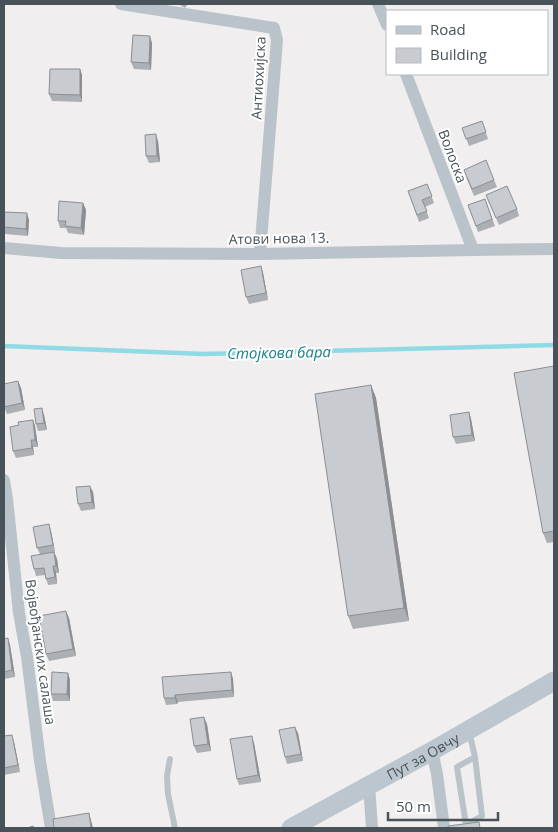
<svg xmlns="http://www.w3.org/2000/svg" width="558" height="832" viewBox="0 0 558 832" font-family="'Open Sans',sans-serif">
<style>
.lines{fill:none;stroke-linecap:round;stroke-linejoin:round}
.stream{stroke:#8fdae4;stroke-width:4.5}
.lane{stroke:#bac3c9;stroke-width:6}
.street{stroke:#bac3c9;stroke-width:12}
.secondary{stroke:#bbc6ce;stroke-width:19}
.wall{fill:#acafb3}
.shaded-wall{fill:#8c8e92}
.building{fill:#c8cbd0;stroke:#8c8e92}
.labels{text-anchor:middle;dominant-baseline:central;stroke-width:4;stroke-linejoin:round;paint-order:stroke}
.street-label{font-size:14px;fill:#475259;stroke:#fff}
.water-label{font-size:15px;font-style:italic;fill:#16808e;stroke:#fff}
</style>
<rect width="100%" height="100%" fill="#f0eeee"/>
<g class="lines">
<path class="stream" d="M 4,346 L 204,354 L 554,345"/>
<path class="lane" d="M 469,731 L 475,757 L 482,816 L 466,825 L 457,767 L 475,757
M 170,759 L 167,776 L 168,794 L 175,828"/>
<path class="street" d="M 121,4 L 274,28 L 277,40 L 260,254
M 378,4 L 387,25
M 406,74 L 473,250
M 4,248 L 61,253 L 260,254 L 473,250 L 554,249
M 4,480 L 7,499 L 19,613 L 27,657 L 40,761 L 51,828
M 432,751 L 437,774 L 444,828
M 369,785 L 372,828"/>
<path class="secondary" id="s1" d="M 291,828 L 432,751 L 554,681"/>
</g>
<path class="wall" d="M 178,4 L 188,4 L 185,8 Z
M 152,43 L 151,70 L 134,69 L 131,62 Z
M 80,69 L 82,75 L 82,102 L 52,101 L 49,94 Z
M 482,121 L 488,139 L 469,146 L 462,128 Z
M 158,141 L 160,162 L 149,163 L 146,156 Z
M 466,177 L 494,180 L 497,187 L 474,196 Z
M 427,184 L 434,203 L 425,207 L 429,218 L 419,222 L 408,191 Z
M 486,195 L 517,209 L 519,216 L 499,225 Z
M 485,199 L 495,226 L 478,232 L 468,205 Z
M 83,203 L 86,210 L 84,235 L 68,233 L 66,228 L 60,228 L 58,221 Z
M 4,212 L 29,220 L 28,236 L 5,234 L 4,231 Z
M 261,266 L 263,273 L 268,300 L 249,304 L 246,297 Z
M 554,366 L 554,542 L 547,543 L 543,533 Z
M 18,381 L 21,388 L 25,410 L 7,414 L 4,407 Z
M 371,385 L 376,398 L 409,621 L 353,629 L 348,616 Z
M 469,412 L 471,419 L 475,441 L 456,444 L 453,437 Z
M 44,415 L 47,430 L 38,431 L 36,424 Z
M 33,420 L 35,426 L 38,447 L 33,447 L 34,455 L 16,458 L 13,451 L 19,425 Z
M 93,492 L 95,509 L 81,511 L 78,504 Z
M 51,531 L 55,552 L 54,552 L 57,559 L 59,573 L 56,573 L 57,584 L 48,585 L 45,575 L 36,576 L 34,569 L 40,554 L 37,548 Z
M 69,618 L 76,656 L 49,661 L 46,654 Z
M 4,639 L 10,645 L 15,677 L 4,679 Z
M 231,672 L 233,679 L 234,697 L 178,702 L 177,704 L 166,705 L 164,698 Z
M 68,673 L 70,680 L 70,701 L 53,701 L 51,694 Z
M 207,724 L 211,751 L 197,753 L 194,746 Z
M 298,733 L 303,761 L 287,764 L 285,757 Z
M 4,736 L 14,742 L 20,772 L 4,775 Z
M 254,743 L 261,782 L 239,785 L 237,779 Z"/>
<path class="shaded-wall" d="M 150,36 L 152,43 L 151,70 L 149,63 Z
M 80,69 L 82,75 L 82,102 L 80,95 Z
M 156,134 L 158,141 L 160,162 L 157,156 Z
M 83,203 L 86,210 L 84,235 L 81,228 Z
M 27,213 L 29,220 L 28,236 L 26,229 Z
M 261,266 L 263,273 L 268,300 L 266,293 Z
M 18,381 L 21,388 L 25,410 L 22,403 Z
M 371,385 L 376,398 L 409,621 L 404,608 Z
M 42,408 L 44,415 L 47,430 L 44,423 Z
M 469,412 L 471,419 L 475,441 L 472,435 Z
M 33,420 L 35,426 L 38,447 L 35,440 Z
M 31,440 L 33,447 L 34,455 L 32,448 Z
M 90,486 L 93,492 L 95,509 L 92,502 Z
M 49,524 L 51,531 L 55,552 L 53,545 Z
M 54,552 L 57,559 L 59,573 L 56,566 Z
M 53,566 L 56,573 L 57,584 L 55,577 Z
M 66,611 L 69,618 L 76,656 L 73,649 Z
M 8,638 L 10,645 L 15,677 L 12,670 Z
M 231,672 L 233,679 L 234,697 L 232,690 Z
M 68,673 L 70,680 L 70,701 L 67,694 Z
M 175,695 L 178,702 L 177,704 L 175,698 Z
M 204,717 L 207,724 L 211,751 L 208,744 Z
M 295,727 L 298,733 L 303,761 L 301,754 Z
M 12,735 L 14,742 L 20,772 L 18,765 Z
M 252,736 L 254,743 L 261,782 L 258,775 Z
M 89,813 L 91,820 L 93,828 L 91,828 Z"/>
<path class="building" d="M 133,35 L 150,36 L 149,63 L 131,62 Z
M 50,69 L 80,69 L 80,95 L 49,94 Z
M 482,121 L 486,132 L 466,139 L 462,128 Z
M 156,134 L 157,156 L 146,156 L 145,135 Z
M 486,160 L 494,180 L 472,189 L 464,170 Z
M 427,184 L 432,196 L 422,200 L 427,211 L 417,215 L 408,191 Z
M 507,186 L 517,209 L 496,218 L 486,195 Z
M 485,199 L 492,219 L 476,226 L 468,205 Z
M 59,201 L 83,203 L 81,228 L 65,226 L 66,221 L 58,221 Z
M 4,212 L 27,213 L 26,229 L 4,227 Z
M 261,266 L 266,293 L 246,297 L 241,270 Z
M 554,366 L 554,531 L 543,533 L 514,373 Z
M 18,381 L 22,403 L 4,407 L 4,384 Z
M 371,385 L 404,608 L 348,616 L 315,394 Z
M 42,408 L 44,423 L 36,424 L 34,409 Z
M 469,412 L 472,435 L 453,437 L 450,415 Z
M 33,420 L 35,440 L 31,440 L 32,448 L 13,451 L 10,427 L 19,425 L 18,422 Z
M 90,486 L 92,502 L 78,504 L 76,487 Z
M 49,524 L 53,545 L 37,548 L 33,527 Z
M 54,552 L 56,566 L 53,566 L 55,577 L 46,579 L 44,568 L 34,569 L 31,556 Z
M 66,611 L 73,649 L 46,654 L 39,616 Z
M 8,638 L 12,670 L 4,672 L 4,639 Z
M 52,672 L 68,673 L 67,694 L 51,694 Z
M 231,672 L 232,690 L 175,695 L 175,698 L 164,698 L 162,677 Z
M 204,717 L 208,744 L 194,746 L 190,719 Z
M 295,727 L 301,754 L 285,757 L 279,730 Z
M 12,735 L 18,765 L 4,768 L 4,736 Z
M 252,736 L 258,775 L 237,779 L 230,739 Z
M 89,813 L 91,828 L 54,828 L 53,819 Z
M 479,822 L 480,828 L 448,828 L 448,826 Z
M 33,826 L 34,828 L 27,828 Z"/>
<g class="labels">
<g class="street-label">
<text transform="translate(258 78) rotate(-87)">Антиохијска</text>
<text transform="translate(453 156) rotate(69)">Волоска</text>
<text transform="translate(279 238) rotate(-1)">Атови нова 13.</text>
<text transform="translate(41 652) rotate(82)">Војвођанских салаша</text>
<text stroke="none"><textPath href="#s1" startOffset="150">Пут за Овчу</textPath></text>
</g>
<g class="water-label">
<text transform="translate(279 352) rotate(-1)">Стојкова бара</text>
</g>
</g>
<rect width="558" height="832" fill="none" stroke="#475259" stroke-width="10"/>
<rect x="386" y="10" width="162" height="65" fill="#ffffff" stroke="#b5babd"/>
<rect x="396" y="26" width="25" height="8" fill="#bbc6ce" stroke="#b5babd"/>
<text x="430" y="35" font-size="15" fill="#475259">Road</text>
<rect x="396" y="48" width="25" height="15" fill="#c8cbd0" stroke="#b5babd"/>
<text x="430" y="60" font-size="15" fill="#475259">Building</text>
<path d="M388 812v8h110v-8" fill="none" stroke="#475259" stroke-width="2.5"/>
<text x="396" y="812" font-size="15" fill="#475259" stroke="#ffffff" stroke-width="4" paint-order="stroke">50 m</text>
</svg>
